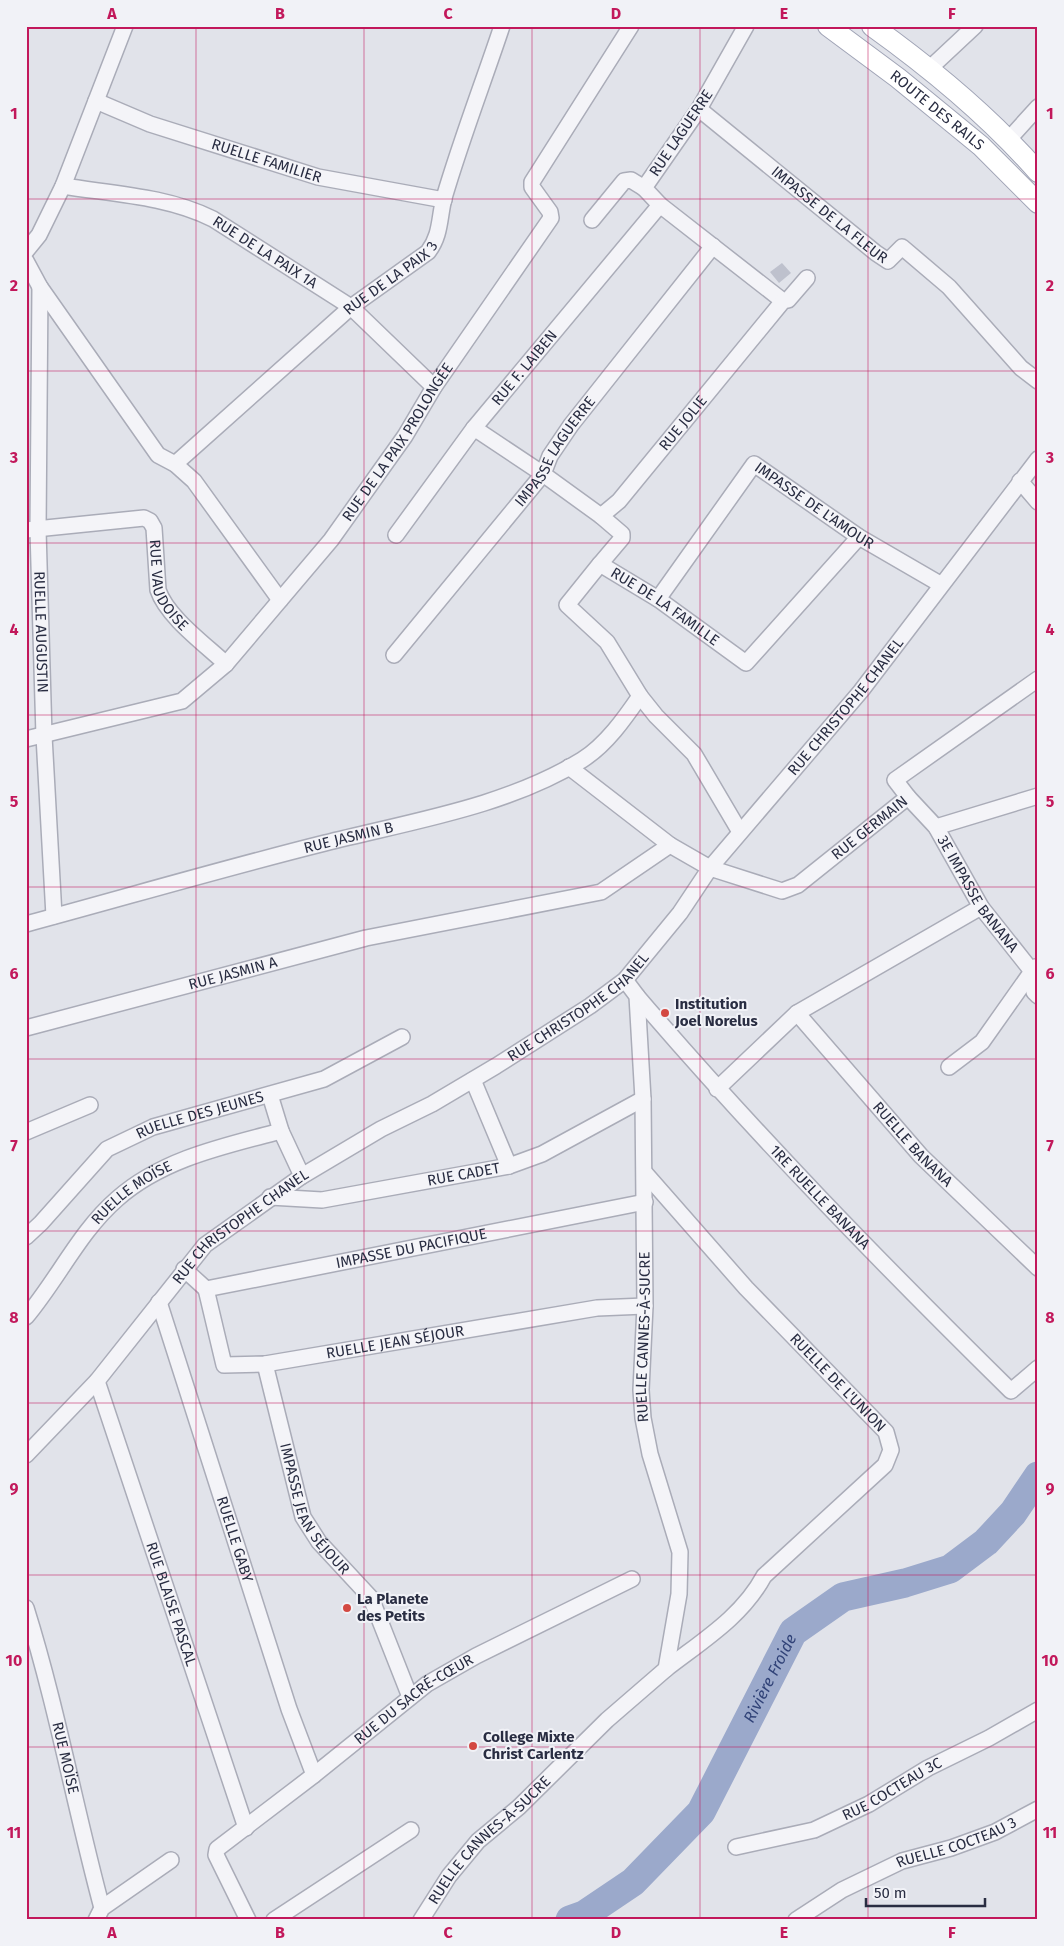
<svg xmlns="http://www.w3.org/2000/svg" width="1064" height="1946" viewBox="0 0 1064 1946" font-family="'Fira Sans',sans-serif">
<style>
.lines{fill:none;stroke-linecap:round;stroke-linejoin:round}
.river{stroke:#9ba9cb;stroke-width:29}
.building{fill:#bec1cd}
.minor-casing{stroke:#aaacb8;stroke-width:18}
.major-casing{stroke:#a0a4b6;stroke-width:22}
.minor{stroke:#f4f4f8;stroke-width:15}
.major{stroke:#fff;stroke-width:20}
.grid{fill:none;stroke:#c2185b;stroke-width:1;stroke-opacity:0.55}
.poi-dot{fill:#d34942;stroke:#f1f2f7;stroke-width:2}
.labels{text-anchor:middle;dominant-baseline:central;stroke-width:4;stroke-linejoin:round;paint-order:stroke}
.street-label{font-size:15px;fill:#292d42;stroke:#f1f2f7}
.poi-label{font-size:15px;font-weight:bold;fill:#292d42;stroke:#f1f2f7;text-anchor:start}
.water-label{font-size:16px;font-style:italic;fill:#314378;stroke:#f1f2f7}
.neatline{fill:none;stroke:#c2185b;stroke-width:2}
.grid-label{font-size:16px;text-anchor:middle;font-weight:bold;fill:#c2185b}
</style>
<rect width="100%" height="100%" fill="#e1e3ea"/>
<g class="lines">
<path class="river" id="s1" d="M 570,1920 L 584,1915 L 633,1882 L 701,1812 L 793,1632 L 843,1597 L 905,1583 L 950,1569 L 986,1542 L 1013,1513 L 1038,1476"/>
</g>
<path class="building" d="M 782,263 L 791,273 L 779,283 L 770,272 Z"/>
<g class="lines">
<defs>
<g id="minor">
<path d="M 746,26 L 699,109 L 644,188 L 660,205 L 783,301"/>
<path d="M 929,69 L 975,26"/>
<path id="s2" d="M 96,101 L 150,124 L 318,177 L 444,200"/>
<path id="s3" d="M 699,109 L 876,253 L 888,261 L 902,247 L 949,287 L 1021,368 L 1038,381"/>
<path d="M 1009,139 L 1038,107"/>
<path id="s4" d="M 63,186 C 113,194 167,196 213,219 L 351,307 L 434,387"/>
<path d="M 592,220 L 624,181 L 631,180 L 644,188"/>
<path d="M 26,251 L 39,235 L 63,186 L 125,26"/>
<path d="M 26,261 L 40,287 L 158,455 L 175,464 L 194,481 L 280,600"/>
<path id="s5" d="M 40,287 L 38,530 L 44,736 L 54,916"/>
<path d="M 474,428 L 543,474 L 601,516"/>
<path id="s6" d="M 175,464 L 351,307 L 428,252 C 441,235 439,218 444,198 C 461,140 483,83 502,26"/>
<path d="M 1020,481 L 1038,502"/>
<path id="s7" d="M 26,530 L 144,518 L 150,521 L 154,528 L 158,590 C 167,617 206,645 226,664"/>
<path id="s8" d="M 396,535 L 474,428 L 660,205"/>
<path id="s9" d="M 600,564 L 622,538 L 622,534 L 601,516 L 619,501 L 783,301 L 788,300 L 807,278"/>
<path id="s10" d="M 658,599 L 754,464 L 859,537 L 940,584"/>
<path id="s11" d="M 394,655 L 543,474 L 550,456 L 571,425 L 713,246"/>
<path id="s12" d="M 26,739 L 182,701 L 226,664 L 331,540 L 405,436 L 434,387 L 551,218 L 550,212 L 532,187 L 532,182 L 631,26"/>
<path id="s13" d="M 569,767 L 670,845 L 710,868 L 782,891 L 798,885 L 908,797 L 895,780 L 1038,679"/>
<path id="s14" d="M 908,797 L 936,827 L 981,907 L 1031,970 L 1034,992 L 1038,996"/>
<path d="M 936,827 L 1038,796"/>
<path id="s15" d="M 740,832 L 694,754 L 656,716 L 640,696 L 607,642 L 567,605 L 600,564 L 658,599 L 746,663 L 859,537"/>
<path id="s16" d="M 26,924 C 126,897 225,868 325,843 C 412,821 505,807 582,760 C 606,745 625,718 640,696"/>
<path id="s17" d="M 637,996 C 755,1134 882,1264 1011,1391 L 1038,1368"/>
<path id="s18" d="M 797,1013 L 921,1156 L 1038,1268"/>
<path id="s19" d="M 26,1028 L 366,938 L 601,892 L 670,845"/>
<path d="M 949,1067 L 982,1042 L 1035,967"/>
<path d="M 473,1080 L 509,1166"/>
<path d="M 717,1089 L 797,1013 L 981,907"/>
<path d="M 270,1095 L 281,1131 L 302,1176"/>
<path d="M 26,1132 L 90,1105"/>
<path id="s20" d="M 645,1173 L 746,1288 L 886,1432 L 891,1450 L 885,1465 L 764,1576 C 742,1617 702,1641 666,1669"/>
<path id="s21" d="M 270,1197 L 322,1200 L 509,1166 L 542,1154 L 643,1099"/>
<path id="s22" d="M 26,1237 L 41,1223 L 107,1149 L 153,1127 L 324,1079 L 402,1037"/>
<path id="s23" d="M 184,1269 L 206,1289 L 645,1202"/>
<path id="s24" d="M 206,1289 L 224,1365 L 265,1364 L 597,1308 L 645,1306"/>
<path id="s25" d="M 159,1302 L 289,1709 L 314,1775"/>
<path id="s26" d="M 26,1317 C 58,1279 80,1231 117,1199 C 162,1159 224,1146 281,1131"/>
<path id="s27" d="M 265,1364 L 303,1517 L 319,1542 L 371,1598 L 410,1697"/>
<path id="s28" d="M 97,1381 L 246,1828"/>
<path id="s29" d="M 26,1455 L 97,1381 L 205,1245 L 302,1176 L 381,1129 L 432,1104 L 496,1066 L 590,1006 L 625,980 L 680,913 L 710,868 L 861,691 L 1038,459"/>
<path id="s30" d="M 26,1608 C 57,1707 75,1808 102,1908"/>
<path id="s31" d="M 736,1847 L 814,1830 L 869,1804 L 928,1768 L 989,1738 L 1038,1710"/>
<path d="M 96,1920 L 102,1908 L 171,1860"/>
<path id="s32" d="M 248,1920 L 216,1855 L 217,1849 L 314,1775 L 427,1684 L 476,1656 L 632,1579"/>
<path d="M 274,1920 L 411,1830"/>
<path id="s33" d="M 421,1920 L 449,1876 L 478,1841 L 519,1807 L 607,1720 L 666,1669 L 679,1594 L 680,1552 L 650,1454 L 643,1418 L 641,1390 L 645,1306 L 643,1099 L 637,996 L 625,980"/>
<path id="s34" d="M 796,1920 L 842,1890 L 902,1861 L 951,1848 L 995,1832 L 1038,1809"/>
</g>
<g id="major">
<path id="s35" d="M 828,26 L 898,78 L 981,146 L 1038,203"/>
<path d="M 872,26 C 932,69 990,117 1038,172"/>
</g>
</defs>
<use href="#minor" class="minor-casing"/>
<use href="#major" class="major-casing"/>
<use href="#minor" class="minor"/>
<use href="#major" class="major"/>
</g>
<path class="grid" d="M 196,26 L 196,1920M 364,26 L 364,1920M 532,26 L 532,1920M 700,26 L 700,1920M 868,26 L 868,1920M 26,199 L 1038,199M 26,371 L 1038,371M 26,543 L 1038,543M 26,715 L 1038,715M 26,887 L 1038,887M 26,1059 L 1038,1059M 26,1231 L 1038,1231M 26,1403 L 1038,1403M 26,1575 L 1038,1575M 26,1747 L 1038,1747"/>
<g class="poi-dot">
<circle cx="665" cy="1013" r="5"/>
<circle cx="347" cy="1608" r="5"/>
<circle cx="473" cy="1746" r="5"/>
</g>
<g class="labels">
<g class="street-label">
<text stroke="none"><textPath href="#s35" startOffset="138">ROUTE DES RAILS</textPath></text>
<text transform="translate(681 133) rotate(-56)">RUE LAGUERRE</text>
<text stroke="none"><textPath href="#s2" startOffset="181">RUELLE FAMILIER</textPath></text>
<text stroke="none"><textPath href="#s3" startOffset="168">IMPASSE DE LA FLEUR</textPath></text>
<text stroke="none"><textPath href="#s4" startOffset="216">RUE DE LA PAIX 1A</textPath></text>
<text stroke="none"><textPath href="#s6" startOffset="285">RUE DE LA PAIX 3</textPath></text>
<text stroke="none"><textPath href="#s8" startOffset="211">RUE F. LAIBEN</textPath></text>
<text stroke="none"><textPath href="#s9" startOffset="190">RUE JOLIE</textPath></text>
<text stroke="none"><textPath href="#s12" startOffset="499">RUE DE LA PAIX PROLONGÉE</textPath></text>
<text stroke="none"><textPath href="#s11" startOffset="260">IMPASSE LAGUERRE</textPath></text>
<text stroke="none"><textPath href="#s10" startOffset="239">IMPASSE DE L'AMOUR</textPath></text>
<text stroke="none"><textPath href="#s7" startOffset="194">RUE VAUDOISE</textPath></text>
<text stroke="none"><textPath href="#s15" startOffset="418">RUE DE LA FAMILLE</textPath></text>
<text stroke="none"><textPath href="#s5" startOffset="345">RUELLE AUGUSTIN</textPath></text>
<text stroke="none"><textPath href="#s29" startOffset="1125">RUE CHRISTOPHE CHANEL</textPath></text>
<text stroke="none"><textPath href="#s13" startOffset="358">RUE GERMAIN</textPath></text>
<text stroke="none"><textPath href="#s16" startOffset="334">RUE JASMIN B</textPath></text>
<text stroke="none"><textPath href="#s14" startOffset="120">3E IMPASSE BANANA</textPath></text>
<text stroke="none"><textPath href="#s19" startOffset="214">RUE JASMIN A</textPath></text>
<text stroke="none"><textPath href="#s29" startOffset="720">RUE CHRISTOPHE CHANEL</textPath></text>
<text stroke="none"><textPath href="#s22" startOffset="219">RUELLE DES JEUNES</textPath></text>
<text stroke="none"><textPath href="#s18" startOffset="175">RUELLE BANANA</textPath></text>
<text stroke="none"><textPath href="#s21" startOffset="196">RUE CADET</textPath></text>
<text stroke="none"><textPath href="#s26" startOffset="165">RUELLE MOÏSE</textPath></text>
<text stroke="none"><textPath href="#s17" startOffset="272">1RE RUELLE BANANA</textPath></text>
<text stroke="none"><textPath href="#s29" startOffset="315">RUE CHRISTOPHE CHANEL</textPath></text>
<text stroke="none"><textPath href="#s23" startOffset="239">IMPASSE DU PACIFIQUE</textPath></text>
<text stroke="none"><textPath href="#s33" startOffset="691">RUELLE CANNES-À-SUCRE</textPath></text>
<text stroke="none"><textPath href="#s24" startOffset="251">RUELLE JEAN SÉJOUR</textPath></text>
<text stroke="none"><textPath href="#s20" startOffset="285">RUELLE DE L'UNION</textPath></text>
<text stroke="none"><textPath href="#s27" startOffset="155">IMPASSE JEAN SÉJOUR</textPath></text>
<text stroke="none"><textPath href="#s25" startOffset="249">RUELLE GABY</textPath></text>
<text stroke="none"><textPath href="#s28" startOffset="235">RUE BLAISE PASCAL</textPath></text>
<text stroke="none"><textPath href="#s32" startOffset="326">RUE DU SACRÉ-CŒUR</textPath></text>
<text stroke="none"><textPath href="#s30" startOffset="155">RUE MOÏSE</textPath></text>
<text stroke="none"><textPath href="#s31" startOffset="168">RUE COCTEAU 3C</textPath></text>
<text stroke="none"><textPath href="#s33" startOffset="106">RUELLE CANNES-À-SUCRE</textPath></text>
<text stroke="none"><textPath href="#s34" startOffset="179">RUELLE COCTEAU 3</textPath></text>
</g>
<g class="poi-label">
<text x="675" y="1004">Institution<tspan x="675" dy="17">Joel Norelus</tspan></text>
<text x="357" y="1599">La Planete<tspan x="357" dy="17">des Petits</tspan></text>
<text x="483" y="1737">College Mixte<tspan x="483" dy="17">Christ Carlentz</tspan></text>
</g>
<g class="water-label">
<text stroke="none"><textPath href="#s1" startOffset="322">Rivière Froide</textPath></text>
</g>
</g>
<rect width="1064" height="1946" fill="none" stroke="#f1f2f7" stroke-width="55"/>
<path d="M866 1898v8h119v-8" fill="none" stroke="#292d42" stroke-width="2.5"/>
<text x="874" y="1898" font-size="15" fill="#292d42" stroke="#f1f2f7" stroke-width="4" paint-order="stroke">50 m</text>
<rect x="28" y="28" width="1008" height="1890" class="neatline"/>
<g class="grid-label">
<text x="112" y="19">A</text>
<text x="280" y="19">B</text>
<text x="448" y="19">C</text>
<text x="616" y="19">D</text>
<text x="784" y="19">E</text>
<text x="952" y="19">F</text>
<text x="14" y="119">1</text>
<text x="1050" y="119">1</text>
<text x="14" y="291">2</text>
<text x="1050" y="291">2</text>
<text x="14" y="463">3</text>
<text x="1050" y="463">3</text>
<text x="14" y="635">4</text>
<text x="1050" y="635">4</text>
<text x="14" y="807">5</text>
<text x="1050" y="807">5</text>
<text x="14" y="979">6</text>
<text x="1050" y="979">6</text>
<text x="14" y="1151">7</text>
<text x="1050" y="1151">7</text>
<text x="14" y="1323">8</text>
<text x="1050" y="1323">8</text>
<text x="14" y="1494">9</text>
<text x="1050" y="1494">9</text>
<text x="14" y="1666">10</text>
<text x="1050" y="1666">10</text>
<text x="14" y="1838">11</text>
<text x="1050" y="1838">11</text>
<text x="112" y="1938">A</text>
<text x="280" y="1938">B</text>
<text x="448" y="1938">C</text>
<text x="616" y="1938">D</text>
<text x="784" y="1938">E</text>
<text x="952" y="1938">F</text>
</g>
</svg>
